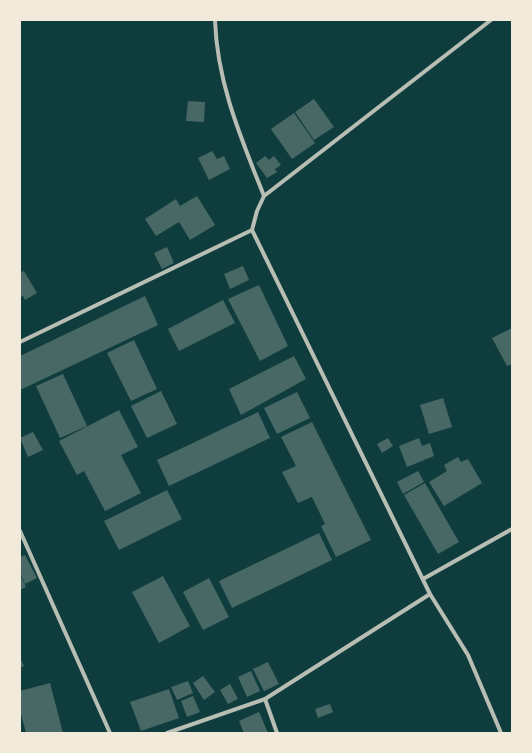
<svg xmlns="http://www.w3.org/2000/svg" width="532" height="753" viewBox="0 0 532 753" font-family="Mulish,sans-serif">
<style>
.building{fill:#486865}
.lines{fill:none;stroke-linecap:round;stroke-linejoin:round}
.minor{stroke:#b8beb3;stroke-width:4}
</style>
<rect width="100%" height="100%" fill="#0f3d3e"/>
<path class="building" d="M 314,99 L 334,127 L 314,140 L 295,112 Z
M 188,101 L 205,102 L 204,122 L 186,121 Z
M 294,113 L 315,143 L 292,159 L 271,129 Z
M 212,151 L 217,159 L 224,156 L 230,169 L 209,180 L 198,158 Z
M 265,156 L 269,160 L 274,156 L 281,165 L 275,169 L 277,172 L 267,178 L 256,163 Z
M 197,196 L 215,225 L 190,240 L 179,222 L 156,236 L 145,219 L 176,199 L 180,206 Z
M 167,247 L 174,263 L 162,269 L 154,253 Z
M 243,266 L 249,280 L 230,289 L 224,274 Z
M 24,271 L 37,293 L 25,300 L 23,296 L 20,297 L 20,273 Z
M 259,285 L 288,346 L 260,361 L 228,299 Z
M 145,296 L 158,325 L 20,390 L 20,356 Z
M 223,300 L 235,323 L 179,351 L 168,329 Z
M 512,328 L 512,364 L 507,366 L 492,338 Z
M 134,340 L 157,389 L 131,401 L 107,353 Z
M 294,356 L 306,379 L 241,415 L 229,389 Z
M 63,374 L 87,426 L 60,438 L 36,386 Z
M 161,391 L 177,424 L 147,438 L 131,406 Z
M 297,392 L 310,418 L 277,434 L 264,408 Z
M 443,398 L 452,427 L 429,434 L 420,405 Z
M 119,410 L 138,447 L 121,455 L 141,493 L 105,511 L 84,471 L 77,475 L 59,441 Z
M 258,412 L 270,438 L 169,486 L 157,460 Z
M 312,422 L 371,540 L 336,557 L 321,526 L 325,524 L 312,497 L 298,503 L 282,472 L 296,466 L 281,437 Z
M 33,432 L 43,450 L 28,457 L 20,438 Z
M 388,438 L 393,446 L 382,453 L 377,444 Z
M 419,438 L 422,446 L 430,443 L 434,456 L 407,467 L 399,446 Z
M 458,457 L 461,462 L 468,459 L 482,483 L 444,506 L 429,482 L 447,471 L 444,465 Z
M 418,471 L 424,482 L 403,494 L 397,482 Z
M 425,483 L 459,542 L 438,554 L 404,495 Z
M 167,490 L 182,519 L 119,550 L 104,521 Z
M 319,533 L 332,560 L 232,608 L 219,581 Z
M 25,555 L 37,578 L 25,584 L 20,573 L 20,557 Z
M 20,575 L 26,587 L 20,590 Z
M 163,576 L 190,626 L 159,643 L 132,592 Z
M 209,578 L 229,617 L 203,630 L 183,592 Z
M 20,658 L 24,666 L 20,668 Z
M 268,662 L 279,684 L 264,691 L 253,669 Z
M 251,671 L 260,691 L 247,697 L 238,677 Z
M 203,676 L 215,692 L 204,700 L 193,683 Z
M 188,681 L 193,693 L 177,700 L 171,687 Z
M 50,683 L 63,733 L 26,733 L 20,710 L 20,691 Z
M 230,684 L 238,699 L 228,704 L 220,690 Z
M 169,689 L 179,718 L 141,731 L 130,702 Z
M 193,696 L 200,712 L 187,717 L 181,701 Z
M 330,704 L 333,712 L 318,718 L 315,709 Z
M 259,712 L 268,733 L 244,733 L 239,721 Z"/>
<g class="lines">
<path class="minor" d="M 215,20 C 217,83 241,138 264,196
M 252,230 L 430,594 L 468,655 L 501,733
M 252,230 L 257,211 L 264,196 L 491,20
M 20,342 L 252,230
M 20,531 L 110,733
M 423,579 L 512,529
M 265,699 L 277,733
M 167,733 L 265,699 L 430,594"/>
</g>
<rect width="532" height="753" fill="none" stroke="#f1e9da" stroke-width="42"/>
</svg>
